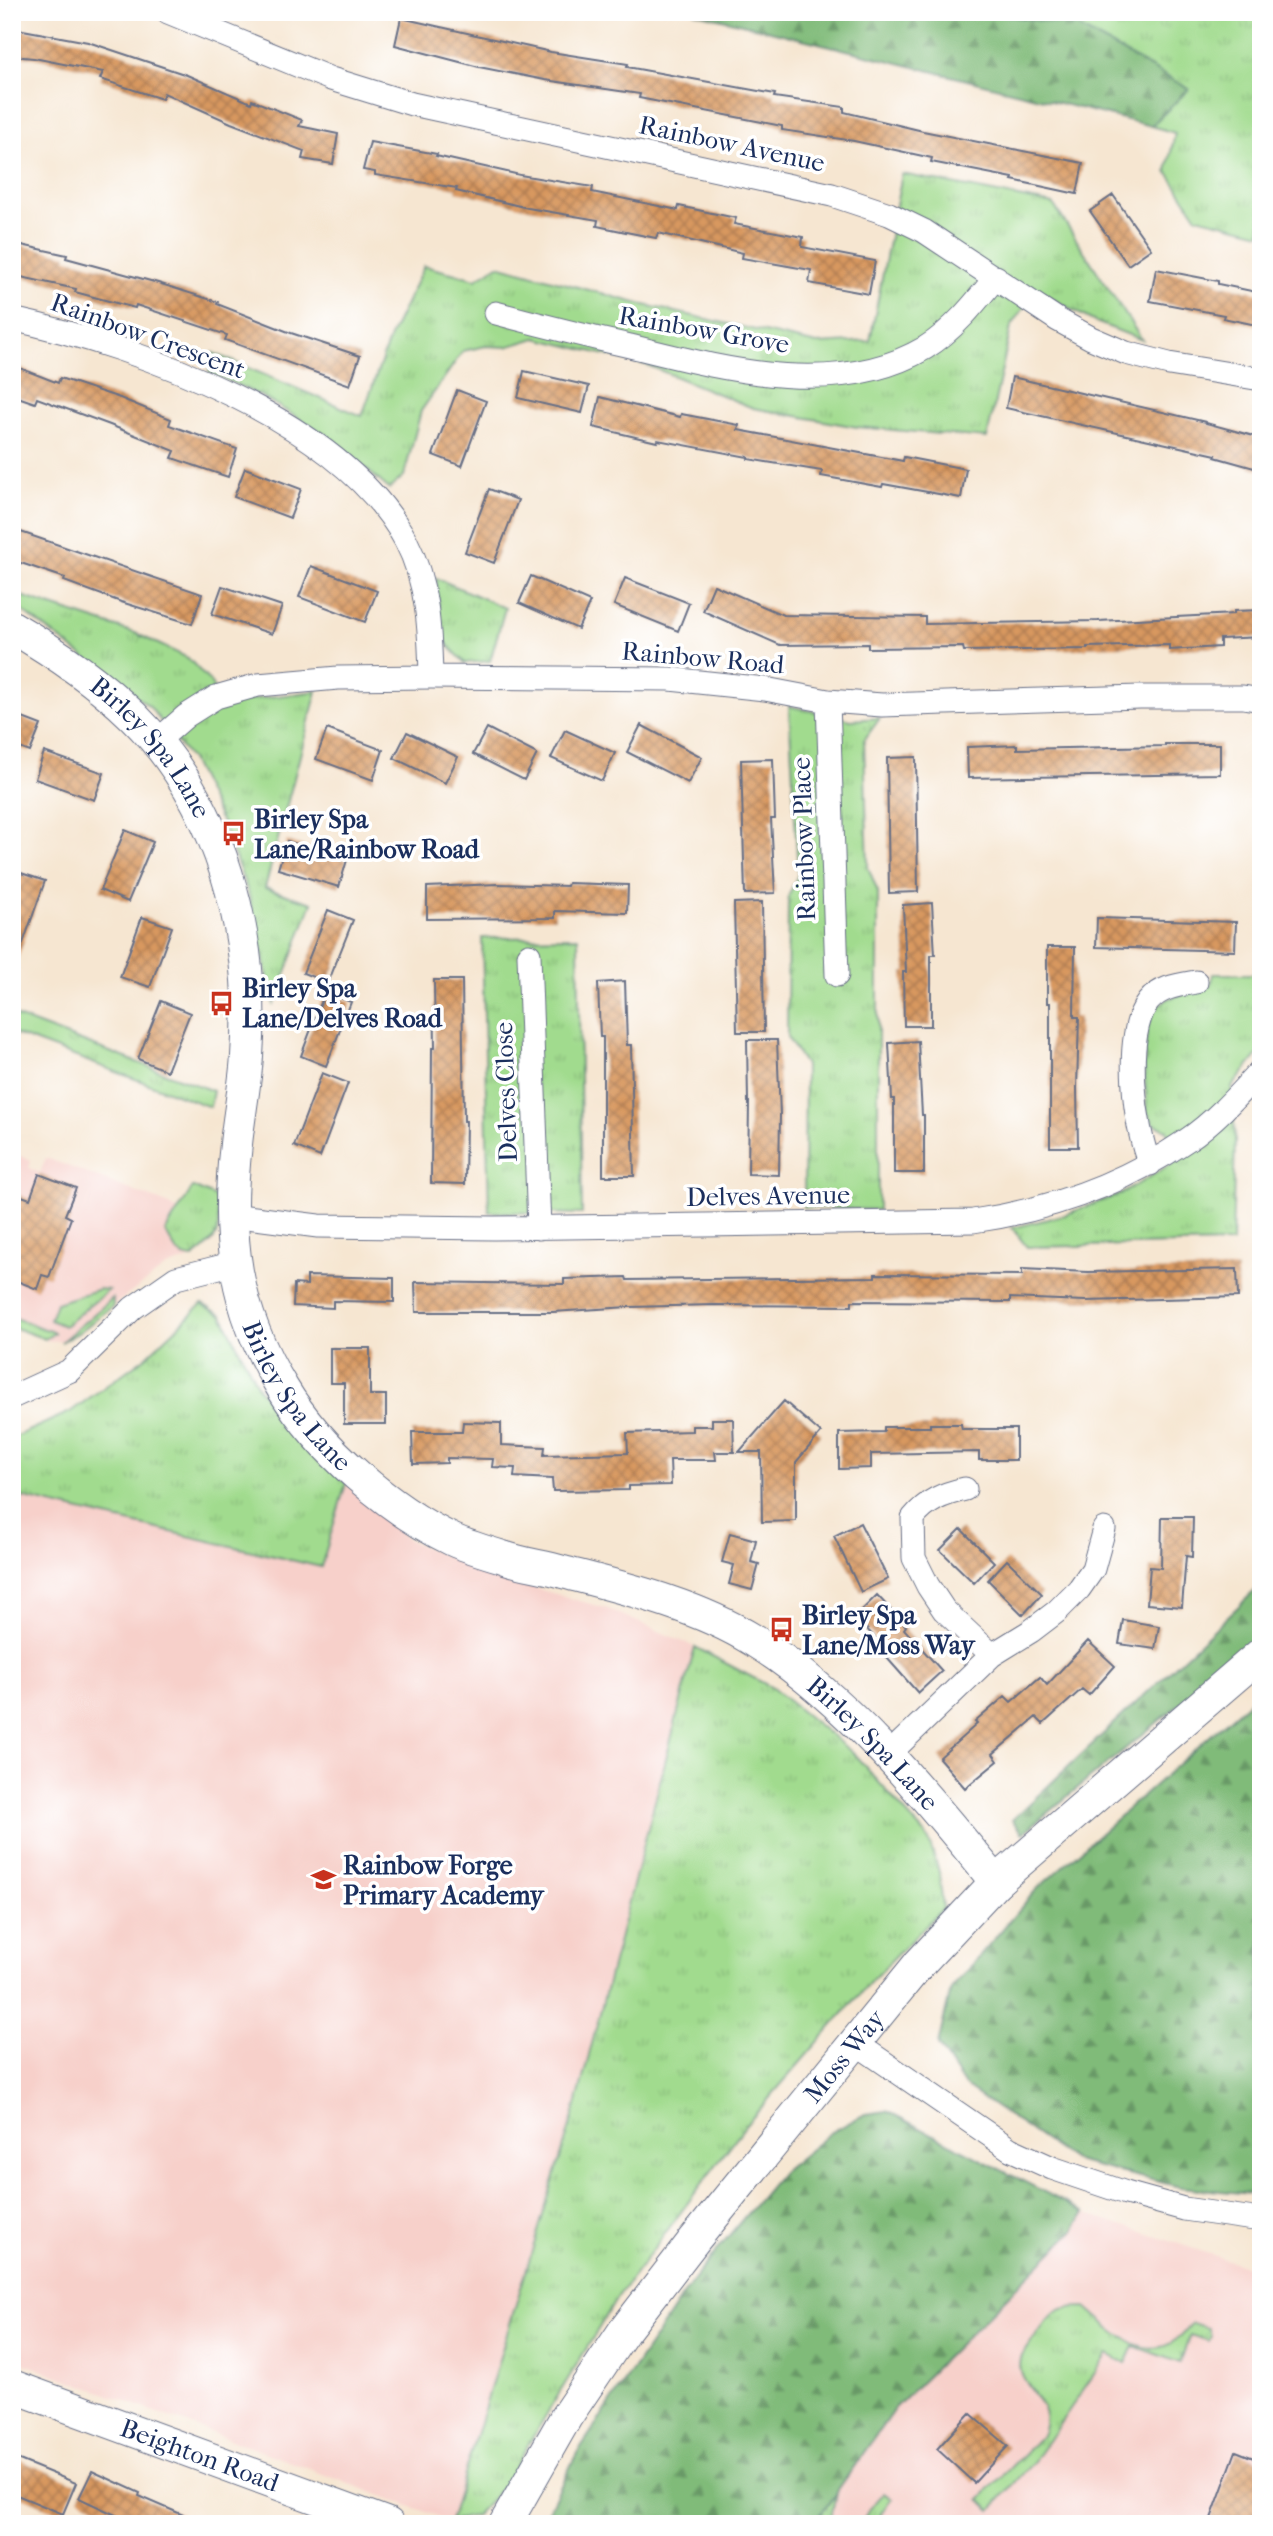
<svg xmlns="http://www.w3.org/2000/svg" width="1273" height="2536" viewBox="0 0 1273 2536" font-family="'IM FELL French Canon',serif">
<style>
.built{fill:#f7d0ca}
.grass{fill:url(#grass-tufts);stroke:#5e8576;stroke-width:2}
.forest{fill:url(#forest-firs);stroke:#4e756c;stroke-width:2}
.building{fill:url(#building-cross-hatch)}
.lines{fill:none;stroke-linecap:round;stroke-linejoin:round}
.street-casing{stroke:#686f86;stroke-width:25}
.secondary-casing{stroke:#686f86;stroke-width:34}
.street{stroke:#fff;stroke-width:23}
.secondary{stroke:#fff;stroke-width:32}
.labels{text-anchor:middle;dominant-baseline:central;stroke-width:7;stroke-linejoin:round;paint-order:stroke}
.street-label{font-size:26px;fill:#1b2f5e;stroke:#fff}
.poi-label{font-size:26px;font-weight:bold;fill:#1b2f5e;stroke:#fff;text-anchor:start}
</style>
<defs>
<pattern id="grass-tufts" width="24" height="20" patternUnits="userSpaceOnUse" patternTransform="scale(1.75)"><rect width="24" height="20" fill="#a1db8e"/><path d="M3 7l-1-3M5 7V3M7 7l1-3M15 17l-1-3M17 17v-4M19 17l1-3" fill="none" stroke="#8abc7d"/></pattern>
<pattern id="forest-firs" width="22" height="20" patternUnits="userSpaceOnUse" patternTransform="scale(1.75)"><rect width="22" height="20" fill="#80bb79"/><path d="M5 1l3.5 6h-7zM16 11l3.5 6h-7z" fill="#689866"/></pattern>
<pattern id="building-cross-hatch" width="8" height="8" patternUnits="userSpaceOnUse" patternTransform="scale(1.75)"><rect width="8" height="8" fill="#d8985f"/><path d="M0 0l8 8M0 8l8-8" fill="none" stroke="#ae7c52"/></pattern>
</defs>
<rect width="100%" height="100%" fill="#fff"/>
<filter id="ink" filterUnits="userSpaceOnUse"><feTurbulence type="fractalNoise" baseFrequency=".0143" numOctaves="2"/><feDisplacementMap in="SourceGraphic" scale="14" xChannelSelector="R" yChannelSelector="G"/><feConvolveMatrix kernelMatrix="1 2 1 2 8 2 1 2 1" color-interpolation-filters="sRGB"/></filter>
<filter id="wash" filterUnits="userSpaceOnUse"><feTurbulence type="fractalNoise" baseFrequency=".00686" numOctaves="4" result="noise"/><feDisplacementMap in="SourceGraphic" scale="28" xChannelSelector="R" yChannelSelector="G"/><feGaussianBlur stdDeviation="1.57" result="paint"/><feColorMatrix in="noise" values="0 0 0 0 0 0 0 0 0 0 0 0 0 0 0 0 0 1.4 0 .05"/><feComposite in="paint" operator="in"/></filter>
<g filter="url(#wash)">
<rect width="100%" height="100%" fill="#f6e6d1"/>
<path class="built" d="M 12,1153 L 31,1160 L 29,1168 L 40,1173 L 46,1158 L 170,1205 L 214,1242 L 193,1258 L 166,1267 L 66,1340 L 49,1341 L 12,1327 Z
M 346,1483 L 408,1540 L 489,1575 L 608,1609 L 695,1647 L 574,2113 L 450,2521 L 12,2359 L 12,1495 L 321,1567 Z
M 1085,2213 L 1261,2271 L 1261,2524 L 814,2524 L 895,2408 L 1073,2231 Z"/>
<path class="grass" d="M 982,12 L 1261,12 L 1261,153 L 1255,159 L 1261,192 L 1261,233 L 1197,217 L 1167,171 L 1175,133 L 1151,126 L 1189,89 L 1076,26 Z
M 902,174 L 1053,204 L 1142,340 L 1093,321 L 1036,290 L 1011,327 L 987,438 L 857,427 L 753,408 L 647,365 L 536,338 L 506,347 L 486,346 L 463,351 L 421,411 L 404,476 L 389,489 L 328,436 L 261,396 L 209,372 L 213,353 L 362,416 L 390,337 L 424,266 L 476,279 L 498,265 L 640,304 L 817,344 L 870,341 Z
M 436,578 L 505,608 L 490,661 L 465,663 L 442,639 Z
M 12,593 L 135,633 L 188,658 L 212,684 L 216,697 L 240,701 L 317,691 L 265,888 L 312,903 L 274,1004 L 248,892 L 222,823 L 191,760 L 149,706 L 12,603 Z
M 789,706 L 851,720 L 880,718 L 864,740 L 868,867 L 878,892 L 878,1210 L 804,1207 L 805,1065 L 787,1037 L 788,897 L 798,875 Z
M 578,937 L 582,1214 L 489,1212 L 482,938 Z
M 1213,974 L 1261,974 L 1261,1051 L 1232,1087 L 1235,1140 L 1232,1243 L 1027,1247 L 1012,1228 L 1064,1215 L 1121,1194 L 1176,1161 L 1167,1130 L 1154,1124 L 1147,1112 L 1144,1065 L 1147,1030 L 1153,1008 L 1170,998 L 1211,986 Z
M 12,1015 L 213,1091 L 210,1107 L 12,1033 Z
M 193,1187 L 218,1198 C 218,1234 223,1235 193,1258 C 173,1256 176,1247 165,1232 Z
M 99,1289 L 109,1290 L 64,1326 L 50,1320 L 56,1303 Z
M 113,1298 L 113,1306 L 78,1333 L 61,1342 Z
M 202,1304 L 222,1315 L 259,1389 L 292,1433 L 346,1483 L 321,1567 L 12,1495 L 12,1438 L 70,1412 L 146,1357 Z
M 12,1317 L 50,1331 L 54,1333 L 45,1339 L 12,1327 Z
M 695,1647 L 771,1687 L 854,1754 L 928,1838 L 939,1872 L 943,1908 L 873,1979 L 745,2126 L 617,2298 L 502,2488 L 476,2515 L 450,2521 L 574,2113 Z
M 1086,2307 C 1111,2328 1144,2365 1177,2339 C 1183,2335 1187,2328 1192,2323 L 1208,2328 L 1211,2336 L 1209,2341 L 1190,2335 L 1180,2363 L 1134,2346 L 1126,2364 L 1108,2354 L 1034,2461 L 991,2510 L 980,2499 L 1041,2436 C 1060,2401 1010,2385 1022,2356 C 1026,2347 1035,2338 1041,2329 C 1056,2308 1060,2307 1086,2307 Z
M 836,2493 L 830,2524 L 814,2524 Z
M 884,2493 L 892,2499 L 880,2514 L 890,2524 L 861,2524 L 868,2511 Z"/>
<path class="forest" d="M 694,12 L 982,12 L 1076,26 L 1189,89 L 1151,126 Z
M 1261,1585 L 1261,1637 L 1023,1833 L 1012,1820 Z
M 1261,1691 L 1261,2195 L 1180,2187 L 1075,2161 L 965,2086 L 938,2045 L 951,1989 L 1036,1890 Z
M 887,2111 L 1085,2213 L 1073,2231 L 895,2408 L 814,2524 L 542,2524 L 577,2453 L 694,2279 L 727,2238 L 782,2172 L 830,2133 L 865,2114 Z"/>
<g id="blocks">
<path class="building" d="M 401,18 L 551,52 L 628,64 L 627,67 L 775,94 L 774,97 L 844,107 L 844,112 L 923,131 L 1083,163 L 1077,194 L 1012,180 L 1013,178 L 931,162 L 932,158 L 854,141 L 782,130 L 782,126 L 639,98 L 640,94 L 545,80 L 479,67 L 395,45 Z
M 12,28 L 88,42 L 187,75 L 251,103 L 252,100 L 302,120 L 299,126 L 338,134 L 333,164 L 302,159 L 304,151 L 231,123 L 164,93 L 162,99 L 100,79 L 103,72 L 34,58 L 12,56 Z
M 370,142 L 437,154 L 436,156 L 520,175 L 593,187 L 592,192 L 678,210 L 679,206 L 707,212 L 736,218 L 734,224 L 803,237 L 802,247 L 875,261 L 869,294 L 809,283 L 811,270 L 742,258 L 743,253 L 658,233 L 656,238 L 626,232 L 597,226 L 598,220 L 528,208 L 456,191 L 457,188 L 375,175 L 375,172 L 363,170 Z
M 1113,195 L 1151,249 L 1128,265 L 1090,211 Z
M 12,243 L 67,255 L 66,258 L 158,283 L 218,302 L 217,304 L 291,333 L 360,356 L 350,385 L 225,340 L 227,335 L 136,305 L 135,308 L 75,292 L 76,289 L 12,275 Z
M 1156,269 L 1218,281 L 1218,284 L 1261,293 L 1261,326 L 1223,318 L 1224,315 L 1150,301 Z
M 12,365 L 58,383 L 60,378 L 120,398 L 171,419 L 169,425 L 237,449 L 228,477 L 172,458 L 175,451 L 110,425 L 37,398 L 35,403 L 12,395 Z
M 524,371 L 589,386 L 582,413 L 518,398 Z
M 1012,377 L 1206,422 L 1206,423 L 1261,438 L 1261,470 L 1215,457 L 1216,455 L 1006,408 Z
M 457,390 L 486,401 L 462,466 L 433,455 Z
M 600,397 L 680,417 L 681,414 L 739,425 L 738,430 L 903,461 L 904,457 L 966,469 L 961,498 L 883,484 L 882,487 L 821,476 L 822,471 L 748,459 L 748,457 L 658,440 L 657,442 L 593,427 Z
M 245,468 L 301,489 L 290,518 L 234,497 Z
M 489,489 L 518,500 L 494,563 L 465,552 Z
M 12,529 L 202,594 L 192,624 L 121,602 L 64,581 L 65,578 L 12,560 Z
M 311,566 L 377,591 L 365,622 L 299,597 Z
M 531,576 L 590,602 L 578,629 L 519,603 Z
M 625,578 L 689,603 L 678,631 L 614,605 Z
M 714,585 L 783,615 L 925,617 L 925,624 L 1098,621 L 1234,614 L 1234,611 L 1261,610 L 1261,637 L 1220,639 L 1220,647 L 1169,650 L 1169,645 L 1087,647 L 1087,649 L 964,651 L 963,647 L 868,648 L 868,644 L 780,645 L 703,611 Z
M 222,586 L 282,606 L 272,634 L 212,614 Z
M 12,714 L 41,725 L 30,752 L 12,745 Z
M 641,725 L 702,757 L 688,783 L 627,752 Z
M 487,728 L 537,754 L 524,780 L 473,754 Z
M 327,729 L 383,750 L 373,780 L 316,759 Z
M 565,730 L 615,753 L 602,781 L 551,758 Z
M 407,732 L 458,757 L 445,783 L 394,758 Z
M 1165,744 L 1220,744 L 1220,774 L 968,778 L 967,747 L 1017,745 L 1017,749 L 1165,746 Z
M 44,752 L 104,773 L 94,800 L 35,779 Z
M 916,757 L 918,892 L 889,893 L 887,758 Z
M 773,759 L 775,819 L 771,819 L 775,893 L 745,894 L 741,760 Z
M 125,830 L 153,842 L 128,902 L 100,890 Z
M 287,841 L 347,860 L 339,887 L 278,869 Z
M 12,870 L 45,881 L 16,963 L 12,963 Z
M 568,883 L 628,885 L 627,913 L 555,911 L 555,918 L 427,919 L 427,887 L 498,884 L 567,886 Z
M 762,902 L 764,1032 L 737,1032 L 734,903 Z
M 932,903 L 935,955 L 931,955 L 931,1026 L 904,1026 L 903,972 L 906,972 L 903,905 Z
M 328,910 L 353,920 L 328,983 L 303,973 Z
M 142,917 L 172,927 L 150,987 L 120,977 Z
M 1097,918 L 1236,922 L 1235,951 L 1096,947 Z
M 1047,947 L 1075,947 L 1074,1017 L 1079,1017 L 1077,1088 L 1078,1147 L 1050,1147 L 1050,1003 L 1047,1003 Z
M 434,980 L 462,980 L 464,1121 L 466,1121 L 465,1184 L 431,1183 L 432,1048 L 435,1048 Z
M 625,981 L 627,1045 L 631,1045 L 634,1176 L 603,1176 L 603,1037 L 600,1037 L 598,983 Z
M 325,992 L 351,1002 L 326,1066 L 301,1056 Z
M 161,1001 L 190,1013 L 167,1071 L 138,1059 Z
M 747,1040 L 777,1040 L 780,1115 L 779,1175 L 748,1174 L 749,1102 L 748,1102 Z
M 918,1041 L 922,1115 L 924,1115 L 924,1173 L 894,1173 L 894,1099 L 892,1099 L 889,1043 Z
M 322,1073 L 348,1083 L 320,1157 L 294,1146 Z
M 39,1174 L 76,1188 L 65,1215 L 71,1218 L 49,1277 L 42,1275 L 37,1289 L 12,1279 L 12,1214 L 19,1195 L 30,1199 Z
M 1022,1269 L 1088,1272 L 1237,1269 L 1238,1297 L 1085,1301 L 1010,1298 L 1010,1302 L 852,1301 L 852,1306 L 714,1305 L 628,1307 L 553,1312 L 416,1312 L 415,1282 L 564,1284 L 564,1279 L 626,1277 L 627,1280 L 875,1277 L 875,1274 L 1022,1275 Z
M 307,1276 L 394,1278 L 394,1302 L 333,1301 L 333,1308 L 293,1306 L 294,1284 L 307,1285 Z
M 330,1348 L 370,1348 L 370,1395 L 386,1395 L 386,1424 L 344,1424 L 344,1383 L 330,1383 Z
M 784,1401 L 821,1433 L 796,1462 L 796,1521 L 762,1522 L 761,1452 L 739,1452 Z
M 712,1419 L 733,1419 L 734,1452 L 715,1452 L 716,1460 L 670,1460 L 671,1485 L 629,1486 L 629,1490 L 553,1491 L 552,1479 L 514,1477 L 515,1468 L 492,1467 L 493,1459 L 447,1458 L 447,1463 L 413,1464 L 412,1432 L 462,1432 L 463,1422 L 501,1423 L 501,1445 L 545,1447 L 544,1455 L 628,1453 L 627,1433 L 692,1431 L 692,1426 L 712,1426 Z
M 930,1424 L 961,1424 L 962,1429 L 1016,1429 L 1016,1460 L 979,1460 L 979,1452 L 871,1454 L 871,1468 L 839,1469 L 839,1433 L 884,1432 L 884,1427 L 930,1427 Z
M 1162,1517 L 1193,1517 L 1192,1557 L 1186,1556 L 1182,1607 L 1147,1604 L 1150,1567 L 1161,1568 Z
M 860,1523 L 888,1579 L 861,1592 L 834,1536 Z
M 961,1529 L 994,1562 L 974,1583 L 940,1550 Z
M 730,1533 L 756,1540 L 751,1562 L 759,1564 L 752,1590 L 729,1584 L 734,1565 L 722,1562 Z
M 1007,1560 L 1042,1594 L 1023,1615 L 988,1580 Z
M 877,1595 L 906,1626 L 904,1629 L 942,1671 L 918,1693 L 887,1658 L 891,1654 L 855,1617 Z
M 1123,1620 L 1159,1626 L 1155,1649 L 1119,1644 Z
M 1088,1641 L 1115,1666 L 1089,1695 L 1082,1689 L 1043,1724 L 1036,1717 L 993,1754 L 998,1761 L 965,1788 L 939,1758 L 977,1724 L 975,1722 L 1005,1696 L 1011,1702 L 1040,1677 L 1047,1685 Z
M 970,2413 L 1008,2446 L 974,2483 L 937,2449 Z
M 1236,2451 L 1261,2461 L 1261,2524 L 1209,2524 Z
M 12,2457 L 76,2483 L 63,2514 L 12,2493 Z
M 92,2471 L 140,2493 L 139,2496 L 204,2524 L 135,2524 L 79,2498 Z"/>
</g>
</g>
<g filter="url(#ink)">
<use href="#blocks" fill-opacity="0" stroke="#686f86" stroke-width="2"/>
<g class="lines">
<defs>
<path id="street" d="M 168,12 L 331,79 L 412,104 L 832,195 L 889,214 L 924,231 L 1058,320 L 1091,338 L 1126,353 L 1169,364 L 1261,379
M 496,313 C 541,325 585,336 630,346 C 723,369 837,400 925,348 C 953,331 976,302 996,277
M 12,319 C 139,347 342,420 406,541 C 428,583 430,631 431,677
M 828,701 L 837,975
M 156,742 L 186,716 L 216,697 L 258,685 L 338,678 L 431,677 L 670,679 L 765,689 L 828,701 L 882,705 L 1140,697 L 1243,697 L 1261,700
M 529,955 L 539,1228
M 1150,1164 C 1134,1128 1123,1034 1148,1002 C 1160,987 1178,985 1196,982
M 231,1215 L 318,1226 L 494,1228 L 973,1221 C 1049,1210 1123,1184 1187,1140 C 1215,1121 1238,1095 1261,1070
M 12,1397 L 69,1371 L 133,1308 L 176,1278 L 235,1263
M 965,1489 C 943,1494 928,1500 913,1518 L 914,1558 L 928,1586 L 944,1610 L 992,1655
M 887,1756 L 992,1655 L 1031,1631 L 1056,1612 L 1079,1589 L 1093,1569 L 1104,1529
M 854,2042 L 1010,2149 L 1052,2168 L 1126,2193 L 1184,2209 L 1261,2220"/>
<g id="secondary">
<path id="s1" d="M 12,627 C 55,652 97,681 133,716 C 221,803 256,935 247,1056 C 245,1086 239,1115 236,1144 C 225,1237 234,1309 283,1389 C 319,1449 390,1510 453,1540 C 469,1547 486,1552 503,1557 C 522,1564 543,1566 563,1572 C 628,1589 696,1605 753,1640 C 844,1695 929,1799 996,1882"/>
<path id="s2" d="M 12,2386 L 388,2524"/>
<path id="s3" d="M 505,2524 L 566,2417 L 624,2331 L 695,2239 L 919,1964 L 996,1882 L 1261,1654"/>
</g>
</defs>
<use href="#street" class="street-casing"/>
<use href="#secondary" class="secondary-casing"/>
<use href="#street" class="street"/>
<use href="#secondary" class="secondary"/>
</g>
</g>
<defs>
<symbol id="bus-bare" viewBox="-9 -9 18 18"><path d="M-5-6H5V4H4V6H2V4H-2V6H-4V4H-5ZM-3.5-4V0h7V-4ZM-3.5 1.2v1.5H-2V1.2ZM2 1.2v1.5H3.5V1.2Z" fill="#c8321e" stroke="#fff" stroke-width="2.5" paint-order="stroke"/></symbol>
<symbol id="school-bare" viewBox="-9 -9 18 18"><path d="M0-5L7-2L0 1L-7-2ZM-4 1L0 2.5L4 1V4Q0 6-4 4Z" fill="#c8321e" stroke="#fff" stroke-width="2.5" paint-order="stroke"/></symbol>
</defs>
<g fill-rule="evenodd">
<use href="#bus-bare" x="216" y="816" width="35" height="35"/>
<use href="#bus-bare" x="204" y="986" width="35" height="35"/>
<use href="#bus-bare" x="764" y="1612" width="35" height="35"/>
<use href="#school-bare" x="306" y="1862" width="35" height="35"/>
</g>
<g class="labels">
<g class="street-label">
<text transform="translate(732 144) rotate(12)">Rainbow Avenue</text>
<text transform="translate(704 330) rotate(10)">Rainbow Grove</text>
<text transform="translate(148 336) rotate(20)">Rainbow Crescent</text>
<text transform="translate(703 658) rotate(5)">Rainbow Road</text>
<text stroke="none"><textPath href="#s1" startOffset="186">Birley Spa Lane</textPath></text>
<text transform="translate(804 839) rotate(-92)">Rainbow Place</text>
<text transform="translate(506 1092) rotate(-92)">Delves Close</text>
<text transform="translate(768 1196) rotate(-1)">Delves Avenue</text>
<text stroke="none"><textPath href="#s1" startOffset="877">Birley Spa Lane</textPath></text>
<text stroke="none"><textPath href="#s1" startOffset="1570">Birley Spa Lane</textPath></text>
<text stroke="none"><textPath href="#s3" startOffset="579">Moss Way</textPath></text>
<text stroke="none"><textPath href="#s2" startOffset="200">Beighton Road</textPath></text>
</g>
<g class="poi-label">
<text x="254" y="819">Birley Spa<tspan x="254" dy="30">Lane/Rainbow Road</tspan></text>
<text x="242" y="988">Birley Spa<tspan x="242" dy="30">Lane/Delves Road</tspan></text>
<text x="802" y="1615">Birley Spa<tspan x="802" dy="30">Lane/Moss Way</tspan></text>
<text x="343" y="1865">Rainbow Forge<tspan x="343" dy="30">Primary Academy</tspan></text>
</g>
</g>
<rect width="1273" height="2536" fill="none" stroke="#fff" stroke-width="42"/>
</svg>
